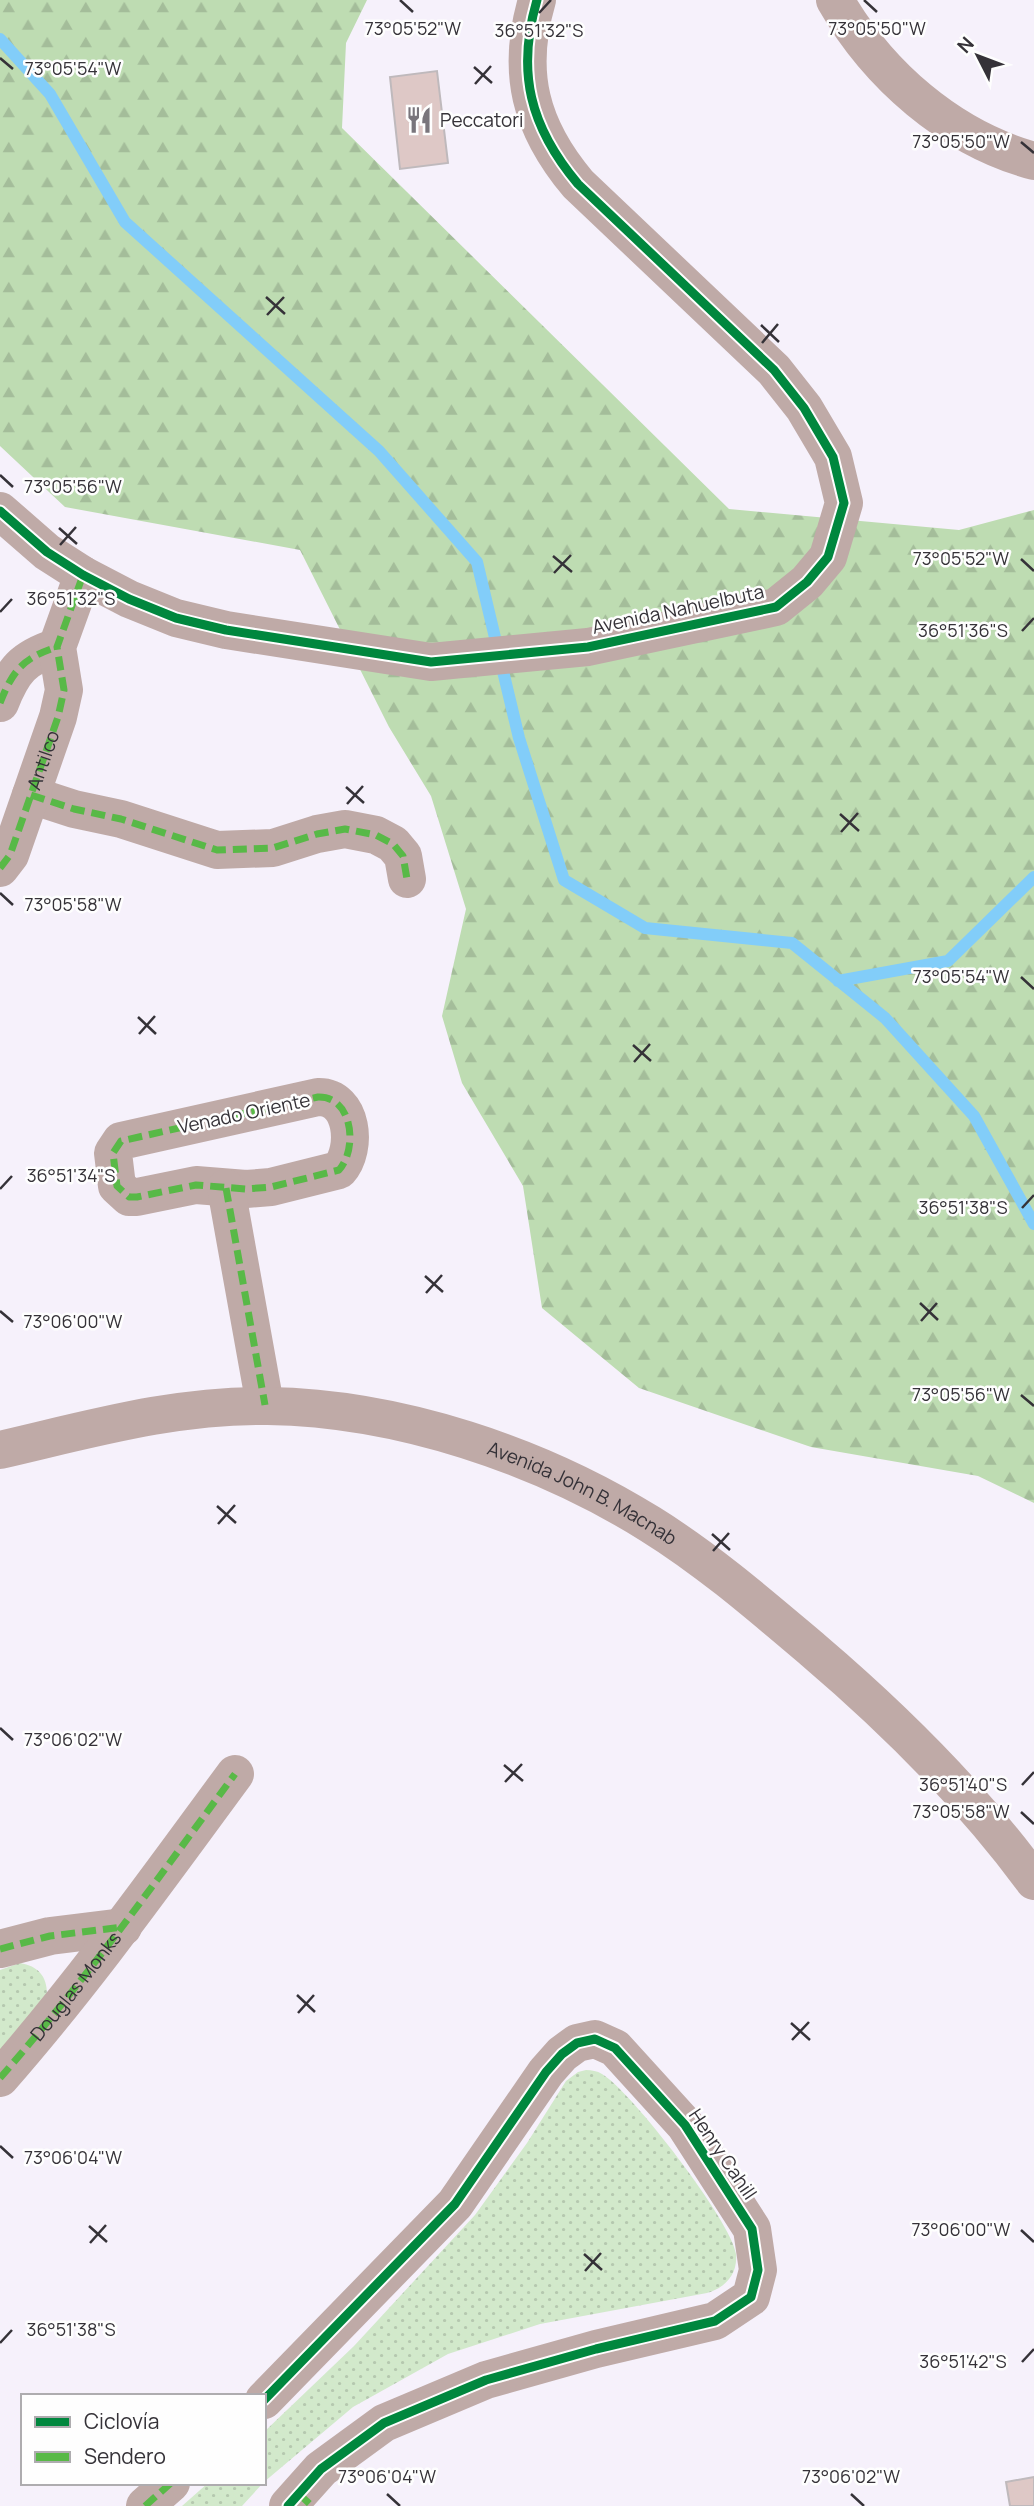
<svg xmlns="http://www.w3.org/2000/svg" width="1034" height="2506" viewBox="0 0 1034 2506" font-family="Manrope,sans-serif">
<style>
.forest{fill:url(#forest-firs)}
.park{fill:url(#park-dots)}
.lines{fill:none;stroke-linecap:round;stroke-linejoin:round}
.stream{stroke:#82cdf9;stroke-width:12}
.building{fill:#dec8c6;stroke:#bfb9bc;stroke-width:2}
.minor{stroke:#bfaaa7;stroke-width:38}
.quiet{stroke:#58b947;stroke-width:7;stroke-dasharray:14 7;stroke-linecap:butt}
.cycleway-casing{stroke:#fefefe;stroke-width:13}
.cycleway{stroke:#00873e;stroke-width:9}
.ticks{fill:none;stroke:#353238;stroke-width:2.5}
.labels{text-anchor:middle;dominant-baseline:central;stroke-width:5;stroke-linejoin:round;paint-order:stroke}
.poi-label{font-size:19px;fill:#353238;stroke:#fefefe;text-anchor:start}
.street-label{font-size:19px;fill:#353238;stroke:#fefefe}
.ticks-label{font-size:18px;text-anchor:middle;fill:#353238;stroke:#fefefe;stroke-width:5;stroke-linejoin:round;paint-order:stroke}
</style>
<defs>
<pattern id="forest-firs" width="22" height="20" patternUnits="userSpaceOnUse" patternTransform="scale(1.75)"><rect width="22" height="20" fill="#bedcb2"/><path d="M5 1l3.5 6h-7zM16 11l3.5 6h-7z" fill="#a4bd9a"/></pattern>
<pattern id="park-dots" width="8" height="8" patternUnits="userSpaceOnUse" patternTransform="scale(1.75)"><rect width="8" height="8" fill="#d2e9cb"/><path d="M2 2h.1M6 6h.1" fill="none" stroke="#b5c8af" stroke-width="1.8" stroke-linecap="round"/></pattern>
</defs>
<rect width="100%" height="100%" fill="#f6f1fb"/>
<path class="forest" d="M 0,0 L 367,0 L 346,43 L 342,128 L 729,509 L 959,530 L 1034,510 L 1034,1503 L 978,1476 L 811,1447 L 639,1388 L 542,1308 L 523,1186 L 462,1083 L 442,1016 L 466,909 L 431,796 L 389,727 L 300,550 L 65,507 L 0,446 Z"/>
<path class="park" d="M 20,1963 C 38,1966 47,1976 47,1994 L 0,2055 L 0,1970 Z
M 586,2070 C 592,2070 597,2071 602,2074 C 631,2091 732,2222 736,2254 C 738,2274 725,2288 707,2293 L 540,2324 L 448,2354 L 353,2407 L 264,2482 L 264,2432 L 354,2346 L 475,2215 L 527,2143 L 566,2081 L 578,2072 Z
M 208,2483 L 263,2483 L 242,2506 L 182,2506 Z"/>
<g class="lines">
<path class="stream" d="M 0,39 L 50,94 L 125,222 L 379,451 L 477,562 L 519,738 L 564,880 L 645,928 L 792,943 L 885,1018 L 974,1116 L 1034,1224
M 838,981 L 948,961 L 1034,877"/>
</g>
<path class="building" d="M 437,71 L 448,163 L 400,169 L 390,77 Z
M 1034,2477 L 1034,2506 L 1010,2506 L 1006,2482 Z"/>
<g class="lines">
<g class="minor">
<path d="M 835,0 C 878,75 950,138 1034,161"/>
<path d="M 0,511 L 47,552 L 83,575 L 129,599 L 176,618 L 226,630 L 431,662 L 588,647 L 776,607 L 807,582 L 828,557 L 844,503 L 833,457 L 804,408 L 774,370 L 578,184 C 530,127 516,72 537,0"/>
<path d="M 0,703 C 13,670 23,658 57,647"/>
<path d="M 31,795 L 74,809 L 121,819 L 217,850 L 273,848 L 317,834 L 345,829 L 376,835 L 393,844 L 403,856 L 407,879"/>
<path d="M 0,868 L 10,855 L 58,717 L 64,690 L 57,647 L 83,575"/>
<path d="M 318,1097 C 353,1096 358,1149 339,1170 L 271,1187 L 246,1189 L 196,1185 L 137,1197 L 129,1197 L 117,1186 L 113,1153 L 121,1141 Z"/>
<path d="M 226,1188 L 265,1405"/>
<path id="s1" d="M 0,1450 C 87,1430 177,1404 268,1406 C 399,1408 539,1455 650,1524 C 708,1560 761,1606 813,1650 C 894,1719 971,1795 1034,1881"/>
<path d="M 0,1949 L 50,1936 L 123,1927"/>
<path d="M 0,2078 C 85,1981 159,1877 235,1774"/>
<path d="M 264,2400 L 455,2204 L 546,2072 L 562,2054 L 577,2043 L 595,2039 L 615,2048 L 685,2125 L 752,2229 L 758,2270 L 751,2297 L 715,2321 L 596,2349 L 486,2380 L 384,2423 L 321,2469 L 288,2506"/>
<path d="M 145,2506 L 171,2483"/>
</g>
<g class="quiet">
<path d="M 0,703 C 13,670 23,658 57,647"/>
<path d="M 31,795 L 74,809 L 121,819 L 217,850 L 273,848 L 317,834 L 345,829 L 376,835 L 393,844 L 403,856 L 407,879"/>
<path id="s2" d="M 0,868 L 10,855 L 58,717 L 64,690 L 57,647 L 83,575"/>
<path d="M 318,1097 C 353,1096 358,1149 339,1170 L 271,1187 L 246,1189 L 196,1185 L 137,1197 L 129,1197 L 117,1186 L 113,1153 L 121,1141 Z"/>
<path d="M 226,1188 L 265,1405"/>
<path d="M 0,1949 L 50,1936 L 123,1927"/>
<path id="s3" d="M 0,2078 C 85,1981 159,1877 235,1774"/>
<path d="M 299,2494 L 312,2506"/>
<path d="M 145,2506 L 171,2483"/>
</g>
<defs>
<path id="cycleway" d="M 0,511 L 47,552 L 83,575 L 129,599 L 176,618 L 226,630 L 431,662 L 588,647 L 776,607 L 807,582 L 828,557 L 844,503 L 833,457 L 804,408 L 774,370 L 578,184 C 530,127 516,72 537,0
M 264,2400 L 455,2204 L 546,2072 L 562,2054 L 577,2043 L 595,2039 L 615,2048 L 685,2125 L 752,2229 L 758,2270 L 751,2297 L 715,2321 L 596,2349 L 486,2380 L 384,2423 L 321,2469 L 288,2506"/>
</defs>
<use href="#cycleway" class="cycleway-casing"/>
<use href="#cycleway" class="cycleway"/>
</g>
<path class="ticks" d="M 400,0 L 413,12M 864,0 L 877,12M 539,13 L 551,0M 0,58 L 13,69M 474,67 L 492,83M 475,84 L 491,66M 1021,142 L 1034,153M 266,297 L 285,314M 267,315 L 284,297M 761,325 L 779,342M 762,343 L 778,324M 0,475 L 13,487M 59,528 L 77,544M 60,545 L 76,527M 553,556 L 572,572M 1021,559 L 1034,571M 554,573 L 571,555M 0,612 L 12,599M 1022,631 L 1034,618M 346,787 L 364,803M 347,804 L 363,786M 840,814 L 859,831M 841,832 L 858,813M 0,893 L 13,905M 1021,977 L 1034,989M 138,1017 L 156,1034M 139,1034 L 155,1016M 633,1045 L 651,1061M 634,1062 L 650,1044M 0,1189 L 12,1176M 1022,1208 L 1034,1195M 425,1276 L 443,1292M 426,1293 L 442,1275M 920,1303 L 938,1320M 0,1311 L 13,1322M 921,1321 L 937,1303M 1021,1395 L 1034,1406M 217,1506 L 236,1523M 218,1524 L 235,1505M 712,1534 L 730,1550M 713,1551 L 729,1533M 0,1728 L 13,1740M 504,1765 L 523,1781M 505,1782 L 522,1764M 1022,1785 L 1034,1772M 1021,1812 L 1034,1824M 297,1995 L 315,2012M 298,2013 L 314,1995M 791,2023 L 810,2040M 792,2040 L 809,2022M 0,2146 L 13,2158M 89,2226 L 107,2242M 1021,2230 L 1034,2242M 90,2243 L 106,2225M 584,2254 L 602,2270M 585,2271 L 601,2253M 0,2343 L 12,2330M 1022,2362 L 1034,2349M 387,2494 L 400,2506M 851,2494 L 864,2506"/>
<defs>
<symbol id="restaurant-bare" viewBox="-9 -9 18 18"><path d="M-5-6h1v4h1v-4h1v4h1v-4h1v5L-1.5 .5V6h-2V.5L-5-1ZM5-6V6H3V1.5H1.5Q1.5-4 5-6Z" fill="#79757c" stroke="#fefefe" stroke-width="2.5" paint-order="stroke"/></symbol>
</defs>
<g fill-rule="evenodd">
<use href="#restaurant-bare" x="400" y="101" width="38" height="38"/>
</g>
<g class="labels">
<g class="poi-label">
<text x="440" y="120">Peccatori</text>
</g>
<g class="street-label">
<text transform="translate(678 609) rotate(-12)">Avenida Nahuelbuta</text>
<text stroke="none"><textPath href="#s2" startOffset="117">Antilco</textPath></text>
<text transform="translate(244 1113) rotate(-12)">Venado Oriente</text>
<text stroke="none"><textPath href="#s1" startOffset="602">Avenida John B. Macnab</textPath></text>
<text stroke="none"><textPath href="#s3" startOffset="119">Douglas Monks</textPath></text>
<text transform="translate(723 2154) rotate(56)">Henry Cahill</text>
</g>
</g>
<g class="ticks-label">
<text x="413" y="35">73°05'52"W</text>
<text x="877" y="35">73°05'50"W</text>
<text x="539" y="37">36°51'32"S</text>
<text x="73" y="75">73°05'54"W</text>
<text x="961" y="148">73°05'50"W</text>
<text x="73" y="493">73°05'56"W</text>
<text x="961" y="565">73°05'52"W</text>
<text x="71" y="605">36°51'32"S</text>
<text x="963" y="637">36°51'36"S</text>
<text x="73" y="911">73°05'58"W</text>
<text x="961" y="983">73°05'54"W</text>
<text x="71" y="1182">36°51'34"S</text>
<text x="963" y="1214">36°51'38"S</text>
<text x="73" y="1328">73°06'00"W</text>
<text x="961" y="1401">73°05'56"W</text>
<text x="73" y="1746">73°06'02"W</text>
<text x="963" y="1791">36°51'40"S</text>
<text x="961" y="1818">73°05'58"W</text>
<text x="73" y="2164">73°06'04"W</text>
<text x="961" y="2236">73°06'00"W</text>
<text x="71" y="2336">36°51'38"S</text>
<text x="963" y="2368">36°51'42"S</text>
<text x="387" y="2483">73°06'04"W</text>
<text x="851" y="2483">73°06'02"W</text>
</g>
<rect x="21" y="2394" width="245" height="91" fill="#fefefe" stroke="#aeacaf" stroke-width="2"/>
<rect x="35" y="2417" width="35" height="10" fill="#00873e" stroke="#aeacaf" stroke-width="2"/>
<text x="84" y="2429" font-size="21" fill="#353238">Ciclovía</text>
<rect x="35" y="2452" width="35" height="10" fill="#58b947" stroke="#aeacaf" stroke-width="2"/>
<text x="84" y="2464" font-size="21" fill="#353238">Sendero</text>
<g transform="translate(978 56) rotate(312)" stroke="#fefefe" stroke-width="5" paint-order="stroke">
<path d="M0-5L12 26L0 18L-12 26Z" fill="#353238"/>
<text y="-10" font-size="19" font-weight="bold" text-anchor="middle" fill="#353238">N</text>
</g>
</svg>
